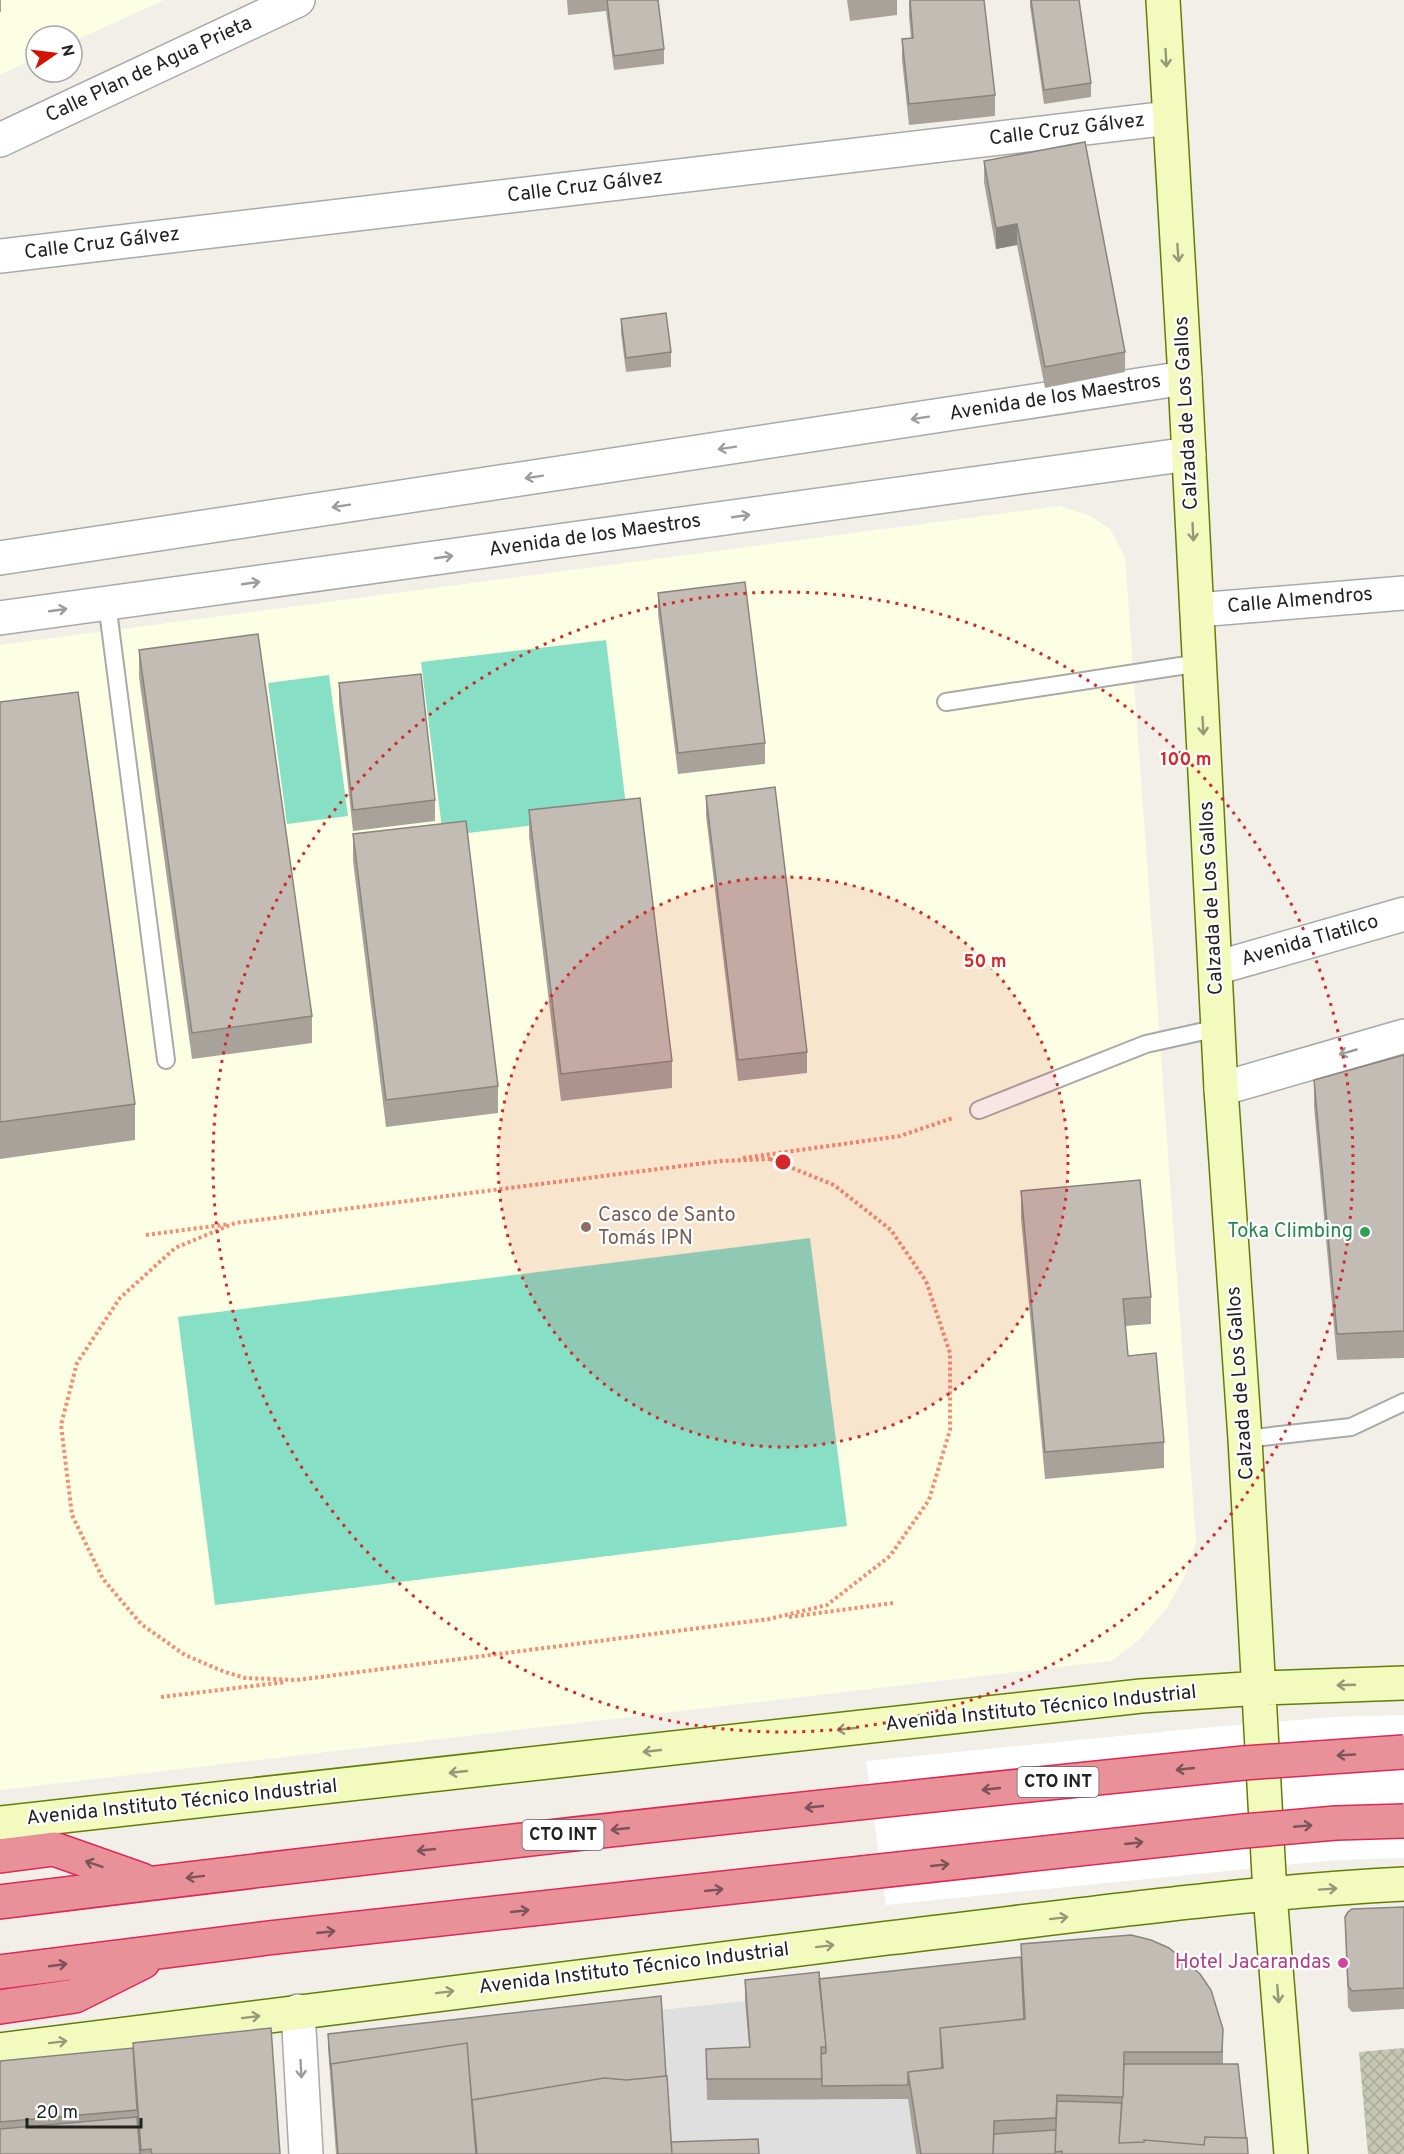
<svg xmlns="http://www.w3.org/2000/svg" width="1404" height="2154" viewBox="0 0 1404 2154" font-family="Overpass,sans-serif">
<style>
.residential{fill:#e0dfdf}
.education{fill:#fdffe4}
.construction{fill:url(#construction-cross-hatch)}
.pitch{fill:#87e0c6}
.pier{fill:#fff}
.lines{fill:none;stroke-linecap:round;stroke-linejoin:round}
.service-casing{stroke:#a9a9a9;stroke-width:20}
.minor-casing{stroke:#a9a9a9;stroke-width:36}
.tertiary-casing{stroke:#a9a9a9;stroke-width:36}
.secondary-casing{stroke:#657d05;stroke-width:36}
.motorway-casing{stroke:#dd2956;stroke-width:36}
.path{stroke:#fa8b71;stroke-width:4;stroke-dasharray:3 3;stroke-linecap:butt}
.service{stroke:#fff;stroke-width:16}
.minor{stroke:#fff;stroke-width:33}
.tertiary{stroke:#fff;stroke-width:33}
.secondary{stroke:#f2fabe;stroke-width:33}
.motorway{stroke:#e89199;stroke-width:33}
.motorway-bridge-casing{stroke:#dd2956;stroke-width:36;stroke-linecap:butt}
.motorway-bridge{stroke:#e89199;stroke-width:33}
.wall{fill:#a8a29b}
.shaded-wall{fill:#88847e}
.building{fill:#c3bcb4;stroke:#88847e;stroke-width:1.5}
.oneway{stroke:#949978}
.oneway2{stroke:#9c9c9c}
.oneway3{stroke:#7b5458}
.ring{fill:none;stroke:#d62828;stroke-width:3;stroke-dasharray:3 6}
.education-dot{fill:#8d6e63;stroke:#fff;stroke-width:2}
.leisure-dot{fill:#2e9e5b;stroke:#fff;stroke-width:2}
.hotel-dot{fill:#d1479c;stroke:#fff;stroke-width:2}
.labels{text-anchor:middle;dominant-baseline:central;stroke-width:4.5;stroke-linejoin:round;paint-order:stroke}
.shield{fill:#fff;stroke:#646464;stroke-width:1.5}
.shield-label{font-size:18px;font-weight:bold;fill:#222}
.street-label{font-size:20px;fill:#222;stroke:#fff}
.education-label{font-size:20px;fill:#785e54;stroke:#fff;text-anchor:start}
.leisure-label{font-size:20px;fill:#27864d;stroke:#fff;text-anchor:end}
.hotel-label{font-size:20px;fill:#b23c85;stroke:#fff;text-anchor:end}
.centre{fill:#d62828;stroke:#fff;stroke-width:3}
.ring-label{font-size:18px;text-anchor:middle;font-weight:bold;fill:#d62828;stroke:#fff;stroke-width:4.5;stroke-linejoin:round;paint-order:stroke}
</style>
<defs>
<pattern id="construction-cross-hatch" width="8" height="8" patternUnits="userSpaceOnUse" patternTransform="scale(1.5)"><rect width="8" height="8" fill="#c5c7b3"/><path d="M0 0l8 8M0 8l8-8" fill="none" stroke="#a9ab9a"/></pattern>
</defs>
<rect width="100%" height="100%" fill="#f2efe8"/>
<path class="residential" d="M 745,2001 L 750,2068 L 822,2100 L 908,2099 L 916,2154 L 670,2154 L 661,2010 Z"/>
<path class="education" d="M 0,0 L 164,0 L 72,42 L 72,36 L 36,36 L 36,58 L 0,75 Z
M 1060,506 L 1090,516 L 1110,529 L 1125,557 L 1196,1542 L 1184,1578 L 1166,1609 L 1140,1639 L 1111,1661 L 0,1790 L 0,645 Z"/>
<path class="construction" d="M 1404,2048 L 1404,2154 L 1368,2154 L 1359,2052 Z"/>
<path class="pitch" d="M 606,640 L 627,814 L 443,836 L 421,662 Z
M 329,675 L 348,816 L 287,824 L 268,683 Z
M 810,1238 L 847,1526 L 215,1605 L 178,1317 Z"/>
<path class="pier" d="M 1404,1715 L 1404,1858 L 1336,1860 L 886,1905 L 866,1761 L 1201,1728 L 1332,1717 Z"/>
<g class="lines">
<defs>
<path id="service" d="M 107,603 L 166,1060
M 946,702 L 1200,663
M 979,1110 L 1146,1044 L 1218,1028
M 1245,1439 L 1351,1427 L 1404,1402"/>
<path id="minor" d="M 0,140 L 298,0
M 0,256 L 1169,118
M 1197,610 L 1404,593
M 1216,968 L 1404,914
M 1221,1089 L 1404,1036
M 298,2011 L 306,2154"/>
<path id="tertiary" d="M 0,558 L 1185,378
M 0,618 L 1189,454"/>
<path id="secondary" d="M 1163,0 L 1185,378 L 1221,1089 L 1245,1439 L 1270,1894 L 1291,2154
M 0,1823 L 1141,1696 L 1260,1688 L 1404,1683
M 0,2050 C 296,2011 592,1973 888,1938 C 1060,1918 1231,1893 1404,1884"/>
<path id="motorway" d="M 0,1856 L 54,1849 L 142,1880
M 0,1902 C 414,1850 829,1805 1244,1763
M 0,1972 L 268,1938 L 1244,1831
M 0,2007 L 75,1996 L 143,1962"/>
</defs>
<use href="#service" class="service-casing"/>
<use href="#minor" class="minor-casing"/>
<use href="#tertiary" class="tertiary-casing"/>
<use href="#secondary" class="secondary-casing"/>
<use href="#motorway" class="motorway-casing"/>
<path class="path" d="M 743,1158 L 900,1136 L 953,1118
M 770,1159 L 834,1185 L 891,1230 L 926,1281 L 950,1353 L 950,1430 L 929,1500 L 890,1556 L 827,1605 L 769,1619 L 297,1680 L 245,1678 L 225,1672 L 185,1655 L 141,1624 L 103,1579 L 72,1515 L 61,1425 L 77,1363 L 120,1298 L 175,1248 L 235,1223 L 721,1161 Z
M 146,1235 L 229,1224
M 789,1617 L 893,1603
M 161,1697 L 286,1682"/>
<use href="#service" class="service"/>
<use href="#minor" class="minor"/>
<use href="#tertiary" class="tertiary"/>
<use href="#secondary" class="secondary"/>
<use href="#motorway" class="motorway"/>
<defs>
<path id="motorway-bridge" d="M 1244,1763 L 1404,1752
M 1244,1831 L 1336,1823 L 1404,1821"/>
</defs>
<use href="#motorway-bridge" class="motorway-bridge-casing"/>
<use href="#motorway-bridge" class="motorway-bridge"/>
</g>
<path class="wall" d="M 0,0 L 1,0 L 1,12 L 0,12 Z
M 567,0 L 658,0 L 664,49 L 664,64 L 614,70 L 606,11 L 568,15 Z
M 847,0 L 897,0 L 897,15 L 850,21 Z
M 909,0 L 995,95 L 995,116 L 909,125 L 902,60 L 902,39 L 911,38 L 909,17 Z
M 1030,0 L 1079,0 L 1091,83 L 1091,97 L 1044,104 L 1030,6 Z
M 984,161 L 1125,352 L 1125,372 L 1045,388 L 1017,245 L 996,249 L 984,182 Z
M 621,319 L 671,352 L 671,367 L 626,372 L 621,333 Z
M 658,593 L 765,743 L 765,764 L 678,774 L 658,614 Z
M 139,650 L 312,1016 L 312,1043 L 192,1059 L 139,677 Z
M 339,683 L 435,800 L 435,821 L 353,831 L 339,704 Z
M 0,702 L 135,1104 L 135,1140 L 0,1159 Z
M 706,796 L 807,1052 L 807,1073 L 738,1081 L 706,816 Z
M 529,810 L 672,1061 L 672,1088 L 561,1101 L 529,837 Z
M 353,834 L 498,1086 L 498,1113 L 386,1127 L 353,861 Z
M 1404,1055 L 1404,1358 L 1337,1360 L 1314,1107 L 1314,1080 Z
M 1021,1191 L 1151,1297 L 1151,1324 L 1125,1326 L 1128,1356 L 1164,1442 L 1164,1468 L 1045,1479 L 1021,1218 Z
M 1404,1907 L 1404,2009 L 1352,2012 L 1348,2007 L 1345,1917 Z
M 1021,1944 L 1223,2029 L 1223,2064 L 1246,2138 L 1248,2154 L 916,2154 L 908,2099 L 707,2100 L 706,2049 L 749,2048 L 745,2001 L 745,1980 L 819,1979 L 1021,1957 Z
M 328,2034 L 671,2142 L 759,2154 L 336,2154 L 328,2048 Z
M 133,2048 L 280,2154 L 0,2154 L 0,2061 Z"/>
<path class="shaded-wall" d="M 1017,224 L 1017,245 L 996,249 L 996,228 Z"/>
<path class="building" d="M 607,0 L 658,0 L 664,49 L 614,56 Z
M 910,0 L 984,0 L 995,95 L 909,104 L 902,39 L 913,38 Z
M 1031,0 L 1079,0 L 1091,83 L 1044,90 Z
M 1085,142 L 1125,352 L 1045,367 L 1017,224 L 996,228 L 984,161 Z
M 666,313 L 671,352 L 626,358 L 621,319 Z
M 745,582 L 765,743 L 678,753 L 658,593 Z
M 258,634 L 312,1016 L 192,1033 L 139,650 Z
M 421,674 L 435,800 L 353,810 L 339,683 Z
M 78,692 L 135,1104 L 0,1122 L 0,702 Z
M 775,787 L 807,1052 L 738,1060 L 706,796 Z
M 640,798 L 672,1061 L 561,1074 L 529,810 Z
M 466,821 L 498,1086 L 386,1100 L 353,834 Z
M 1404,1055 L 1404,1331 L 1337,1334 L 1314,1080 Z
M 1140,1180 L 1151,1297 L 1123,1299 L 1128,1356 L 1156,1353 L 1164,1442 L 1045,1452 L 1021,1191 Z
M 1404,1907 L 1404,1988 L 1352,1991 L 1348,1986 L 1345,1917 L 1348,1912 L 1352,1909 Z
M 1131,1935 L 1151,1940 L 1169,1948 L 1200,1974 L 1211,1990 L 1223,2029 L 1222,2052 L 1124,2052 L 1123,2097 L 1057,2095 L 1056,2118 L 994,2121 L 993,2154 L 921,2154 L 908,2072 L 943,2068 L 940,2028 L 1025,2019 L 1021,1944 Z
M 1021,1957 L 1024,2019 L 940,2028 L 942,2068 L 908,2072 L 908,2085 L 822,2086 L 821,2054 L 826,2053 L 826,2047 L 819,1979 Z
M 819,1972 L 826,2047 L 821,2047 L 822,2079 L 707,2079 L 706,2049 L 750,2047 L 745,1980 Z
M 661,1996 L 666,2076 L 627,2080 L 604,2078 L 472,2100 L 472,2102 L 467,2043 L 331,2064 L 331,2070 L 328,2034 Z
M 271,2028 L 280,2154 L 152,2154 L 151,2149 L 141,2150 L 133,2043 Z
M 467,2043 L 476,2154 L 338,2154 L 331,2064 Z
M 133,2048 L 137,2110 L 0,2122 L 0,2061 Z
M 1124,2064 L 1238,2064 L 1246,2138 L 1205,2137 L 1204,2145 L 1144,2140 L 1144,2142 L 1119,2143 L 1122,2097 L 1123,2097 Z
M 667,2076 L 672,2154 L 477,2154 L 472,2100 L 604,2078 L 627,2080 Z
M 1057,2101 L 1122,2103 L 1119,2143 L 1144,2142 L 1144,2140 L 1204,2145 L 1205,2137 L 1247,2138 L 1248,2154 L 1062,2154 L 1062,2151 L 1055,2152 Z
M 137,2117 L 140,2154 L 0,2154 L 0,2129 Z
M 1056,2130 L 1055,2154 L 993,2154 L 994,2134 Z
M 758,2139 L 759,2154 L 672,2154 L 671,2142 Z"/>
<defs><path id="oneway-shaft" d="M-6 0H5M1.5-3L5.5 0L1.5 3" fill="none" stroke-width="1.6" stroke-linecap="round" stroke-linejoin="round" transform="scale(1.5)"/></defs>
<g class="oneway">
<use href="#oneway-shaft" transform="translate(1166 58) rotate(87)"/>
<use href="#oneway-shaft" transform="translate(1178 253) rotate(86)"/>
<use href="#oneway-shaft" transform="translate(1193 532) rotate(87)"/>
<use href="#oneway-shaft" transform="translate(1203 726) rotate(87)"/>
<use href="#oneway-shaft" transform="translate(1346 1685) rotate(178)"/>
<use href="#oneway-shaft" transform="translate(846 1729) rotate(174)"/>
<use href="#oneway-shaft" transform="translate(652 1751) rotate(174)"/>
<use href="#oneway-shaft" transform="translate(458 1772) rotate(174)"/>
<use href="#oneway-shaft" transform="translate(1328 1889) rotate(-4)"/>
<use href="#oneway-shaft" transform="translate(1059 1918) rotate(-7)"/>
<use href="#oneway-shaft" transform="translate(825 1946) rotate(-7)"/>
<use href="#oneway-shaft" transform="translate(445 1992) rotate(-7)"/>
<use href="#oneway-shaft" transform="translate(1278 1994) rotate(85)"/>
<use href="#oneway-shaft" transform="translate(251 2017) rotate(-7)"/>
<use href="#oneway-shaft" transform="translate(58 2042) rotate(-7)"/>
</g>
<g class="oneway2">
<use href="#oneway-shaft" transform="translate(920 418) rotate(171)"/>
<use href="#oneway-shaft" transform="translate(727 448) rotate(171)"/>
<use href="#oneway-shaft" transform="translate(534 477) rotate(171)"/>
<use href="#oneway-shaft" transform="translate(341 506) rotate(171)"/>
<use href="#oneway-shaft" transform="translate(741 516) rotate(-8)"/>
<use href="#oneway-shaft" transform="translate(444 557) rotate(-8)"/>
<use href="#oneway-shaft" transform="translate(251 583) rotate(-8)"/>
<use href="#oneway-shaft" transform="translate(58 610) rotate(-8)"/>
<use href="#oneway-shaft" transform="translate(1348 1052) rotate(164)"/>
<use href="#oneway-shaft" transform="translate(301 2069) rotate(87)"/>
</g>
<g class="oneway3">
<use href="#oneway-shaft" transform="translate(1346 1755) rotate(177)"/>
<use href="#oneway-shaft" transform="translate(1185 1769) rotate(174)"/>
<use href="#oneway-shaft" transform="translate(991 1789) rotate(174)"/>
<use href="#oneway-shaft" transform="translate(814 1807) rotate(174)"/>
<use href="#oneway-shaft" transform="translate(1303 1826) rotate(-5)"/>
<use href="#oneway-shaft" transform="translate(620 1829) rotate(174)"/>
<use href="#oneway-shaft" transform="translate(1134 1843) rotate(-6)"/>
<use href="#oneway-shaft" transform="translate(426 1850) rotate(174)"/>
<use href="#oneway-shaft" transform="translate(94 1864) rotate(-161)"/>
<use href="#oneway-shaft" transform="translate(940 1865) rotate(-6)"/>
<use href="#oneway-shaft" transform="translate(195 1877) rotate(173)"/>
<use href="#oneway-shaft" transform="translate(714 1890) rotate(-6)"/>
<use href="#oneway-shaft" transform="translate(520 1911) rotate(-6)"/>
<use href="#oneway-shaft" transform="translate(326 1932) rotate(-6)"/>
<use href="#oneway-shaft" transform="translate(58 1965) rotate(-8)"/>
</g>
<circle cx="783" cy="1162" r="285" fill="#d62828" fill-opacity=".12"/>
<g class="ring">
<circle cx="783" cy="1162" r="285"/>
<circle cx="783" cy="1162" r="570"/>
</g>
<circle class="education-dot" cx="586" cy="1227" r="6"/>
<circle class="leisure-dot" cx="1365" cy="1232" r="6"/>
<circle class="hotel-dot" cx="1343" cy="1963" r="6"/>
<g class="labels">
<g class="shield">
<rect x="1017.5" y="1767" width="81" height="30" rx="4.5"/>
<rect x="522.5" y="1820" width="81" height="30" rx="4.5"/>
</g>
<g class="shield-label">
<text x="1058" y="1782">CTO INT</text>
<text x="563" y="1835">CTO INT</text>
</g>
<g class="street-label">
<text transform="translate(149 70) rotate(-25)">Calle Plan de Agua Prieta</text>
<text transform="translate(1067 130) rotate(-7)">Calle Cruz Gálvez</text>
<text transform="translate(585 187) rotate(-7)">Calle Cruz Gálvez</text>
<text transform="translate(102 244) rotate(-7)">Calle Cruz Gálvez</text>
<text transform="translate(1055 398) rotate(-9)">Avenida de los Maestros</text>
<text transform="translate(1187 413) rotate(-93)">Calzada de Los Gallos</text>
<text transform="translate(595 536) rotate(-8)">Avenida de los Maestros</text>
<text transform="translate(1300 601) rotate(-5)">Calle Almendros</text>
<text transform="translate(1212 898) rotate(-93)">Calzada de Los Gallos</text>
<text transform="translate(1310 941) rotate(-16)">Avenida Tlatilco</text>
<text transform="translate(1241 1383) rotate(-94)">Calzada de Los Gallos</text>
<text transform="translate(1041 1709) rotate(-6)">Avenida Instituto Técnico Industrial</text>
<text transform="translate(182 1803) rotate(-6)">Avenida Instituto Técnico Industrial</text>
<text transform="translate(634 1969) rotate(-7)">Avenida Instituto Técnico Industrial</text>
</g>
<g class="education-label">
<text x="598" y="1216">Casco de Santo<tspan x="598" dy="23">Tomás IPN</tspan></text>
</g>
<g class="leisure-label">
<text x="1353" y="1232">Toka Climbing</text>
</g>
<g class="hotel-label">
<text x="1331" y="1963">Hotel Jacarandas</text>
</g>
</g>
<circle cx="783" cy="1162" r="9" class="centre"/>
<g class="ring-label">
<text x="1186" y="765">100 m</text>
<text x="985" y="967">50 m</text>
</g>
<g transform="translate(54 54) rotate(76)"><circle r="28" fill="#ffffff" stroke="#a7a7a7" stroke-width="1.5"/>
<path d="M0-4.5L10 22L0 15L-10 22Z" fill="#d31300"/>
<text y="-9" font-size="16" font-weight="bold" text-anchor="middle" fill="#222222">N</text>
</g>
<path d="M27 2118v9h114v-9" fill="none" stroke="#222222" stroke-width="3"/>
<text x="36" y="2118" font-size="18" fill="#222222" stroke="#ffffff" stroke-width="4.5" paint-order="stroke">20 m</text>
</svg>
